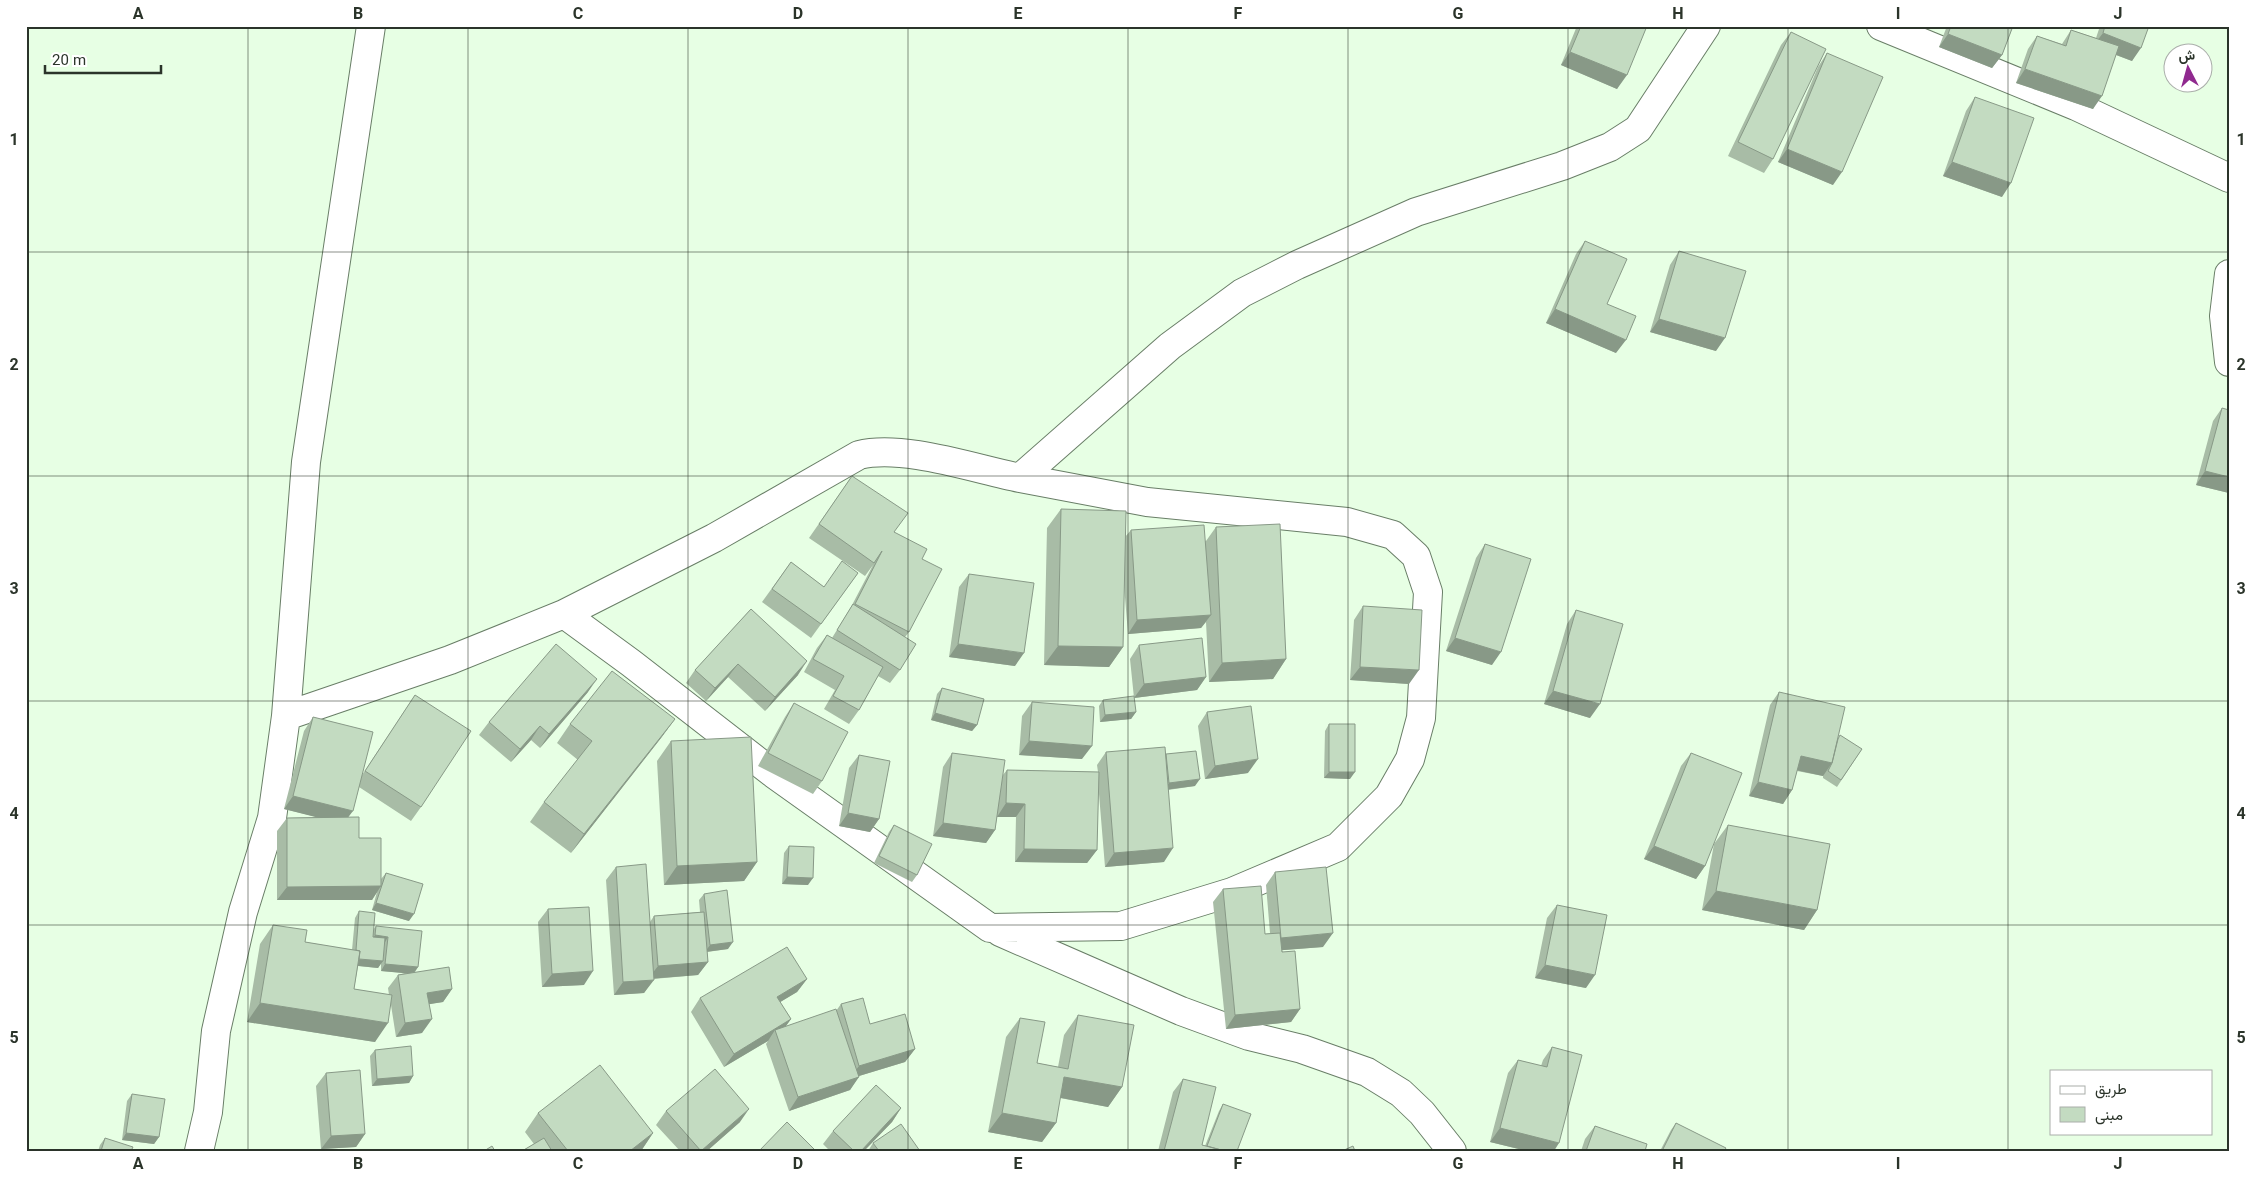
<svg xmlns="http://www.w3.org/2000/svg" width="2255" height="1177" viewBox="0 0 2255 1177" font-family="Georgia,Vazirmatn,serif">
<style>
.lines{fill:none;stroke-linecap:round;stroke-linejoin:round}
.minor-casing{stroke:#697e67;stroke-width:30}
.minor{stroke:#fff;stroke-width:28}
.wall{fill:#a8bca6;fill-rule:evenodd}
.shaded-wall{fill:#889987}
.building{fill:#c3dbc1;stroke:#889987}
.grid{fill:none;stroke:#2b342a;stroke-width:1;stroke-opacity:0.55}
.neatline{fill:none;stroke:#2b342a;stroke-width:2}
.grid-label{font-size:16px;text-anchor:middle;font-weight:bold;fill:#2b342a}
</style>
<rect width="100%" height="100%" fill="#e7ffe4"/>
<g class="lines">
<defs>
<path id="minor" d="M 1881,26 L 2076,106 L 2229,178
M 2229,274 L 2224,316 L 2229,362
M 564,614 L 714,538 L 859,455 C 903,444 975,469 1020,478 L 1170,346 L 1242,293 L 1297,265 L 1416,212 L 1562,166 L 1610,147 L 1638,129 L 1706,26
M 286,716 L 450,660 L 564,614 L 631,663 L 774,774 L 990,928 L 1121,926 L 1232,892 L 1338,847 L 1389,796 L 1410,759 L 1421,718 L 1428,592 L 1416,556 L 1393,535 L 1347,522 L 1147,502 L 1020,478
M 1000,932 L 1181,1011 L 1249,1036 L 1302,1049 L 1367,1072 L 1401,1093 L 1422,1113 L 1452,1151
M 199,1151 L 208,1112 L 216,1031 L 226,987 L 243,912 L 272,818 L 286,716 L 306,462 L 371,26"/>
</defs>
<use href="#minor" class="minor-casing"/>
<use href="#minor" class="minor"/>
</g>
<path class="wall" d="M 1577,26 L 1647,26 L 1617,89 L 1561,65 Z
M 1947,26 L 2013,26 L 2002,55 L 1992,68 L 1939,47 Z
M 2100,26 L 2149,26 L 2132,61 L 2116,55 L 2093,109 L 2016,83 L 2028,49 L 2037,36 L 2062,44 L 2071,30 L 2096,38 Z
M 1791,32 L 1773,159 L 1764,173 L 1728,156 L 1781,45 Z
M 1827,53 L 1833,185 L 1778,162 L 1818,67 Z
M 1975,97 L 2002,197 L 1943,176 L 1966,111 Z
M 1585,241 L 1607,304 L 1616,353 L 1546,323 L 1576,254 Z
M 1679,251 L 1716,351 L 1650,332 L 1670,265 Z
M 2222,408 L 2229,493 L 2196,485 L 2213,421 Z
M 852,476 L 894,532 L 922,559 L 909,632 L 905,637 L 900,670 L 890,683 L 878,676 L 859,710 L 849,724 L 824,709 L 835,690 L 804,672 L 817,648 L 827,635 L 832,638 L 851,607 L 873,565 L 865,576 L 809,538 Z
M 1061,509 L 1125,537 L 1131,530 L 1206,541 L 1216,527 L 1286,659 L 1273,679 L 1209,682 L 1206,622 L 1201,628 L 1128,634 L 1124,585 L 1123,647 L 1109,667 L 1044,665 L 1047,528 Z
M 1485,544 L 1492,665 L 1446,651 L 1476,558 Z
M 791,562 L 824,587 L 858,573 L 811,638 L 762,602 Z
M 969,574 L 1015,666 L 949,657 L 959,587 Z
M 1363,606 L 1409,684 L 1350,680 L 1354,620 Z
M 751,609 L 798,675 L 765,711 L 728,677 L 706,701 L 686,683 L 695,670 Z
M 1576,610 L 1590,718 L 1544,704 L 1567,624 Z
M 1139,645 L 1206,677 L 1197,690 L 1134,698 L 1130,659 Z
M 942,688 L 977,725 L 972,731 L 931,720 L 937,694 Z
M 588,692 L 540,748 L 531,740 L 511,762 L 479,735 L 489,722 Z
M 1779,692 L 1838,739 L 1862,749 L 1837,787 L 1823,778 L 1823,776 L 1797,771 L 1792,790 L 1783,804 L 1749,796 L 1770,705 Z
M 415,695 L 421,807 L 411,821 L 359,787 L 348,817 L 381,879 L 386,873 L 409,921 L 372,910 L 377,892 L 372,900 L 277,900 L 277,831 L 287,818 L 317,817 L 284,809 L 304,731 L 313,717 L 362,775 Z
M 1103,700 L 1136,712 L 1131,719 L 1100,722 L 1099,706 Z
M 1032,702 L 1082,759 L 1019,755 L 1022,716 Z
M 794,703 L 822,781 L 813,794 L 758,766 L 785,717 Z
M 1207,712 L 1248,773 L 1205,779 L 1198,726 Z
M 675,719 L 661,738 L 571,853 L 530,822 L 544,802 L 578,760 L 557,743 L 570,724 Z
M 1329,724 L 1350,779 L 1324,778 L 1325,731 Z
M 671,741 L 757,862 L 744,881 L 664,885 L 657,761 Z
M 1106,752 L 1166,754 L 1195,786 L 1168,790 L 1164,862 L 1105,867 L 1098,782 L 1097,850 L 1087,863 L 1015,862 L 1016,817 L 997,817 L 995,830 L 986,843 L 933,836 L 943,767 L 952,753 L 1002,776 L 1007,770 L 1098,772 L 1097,765 Z
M 1691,753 L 1705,866 L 1696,879 L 1644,859 L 1681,766 Z
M 859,755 L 879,819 L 870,832 L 839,826 L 849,768 Z
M 894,825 L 917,875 L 912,882 L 874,863 L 889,832 Z
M 1728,825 L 1817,910 L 1804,930 L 1702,910 L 1714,844 Z
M 789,846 L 808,885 L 782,884 L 784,853 Z
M 616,867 L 650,922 L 654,916 L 700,912 L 699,900 L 704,894 L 728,949 L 707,952 L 708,962 L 698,975 L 653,979 L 644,993 L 614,995 L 606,880 Z
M 1275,872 L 1323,947 L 1282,950 L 1300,1009 L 1291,1022 L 1226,1029 L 1213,902 L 1223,889 L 1265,934 L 1270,933 L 1266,885 Z
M 1557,905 L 1586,988 L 1535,978 L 1547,918 Z
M 548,909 L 584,985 L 542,987 L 538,922 Z
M 359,911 L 373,930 L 376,926 L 418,967 L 415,972 L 452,989 L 443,1002 L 429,1004 L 422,1033 L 396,1037 L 391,1005 L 375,1042 L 247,1022 L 260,944 L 273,925 L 305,942 L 352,950 L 355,918 ZM 381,963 L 381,971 L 405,973 L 398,975 L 388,988 L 389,995 L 354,989 L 358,966 L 378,968 Z
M 807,979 L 797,992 L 780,1002 L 791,1019 L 785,1027 L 836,1011 L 841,1004 L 870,1024 L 915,1049 L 905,1062 L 859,1076 L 850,1090 L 789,1111 L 766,1044 L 768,1041 L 724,1067 L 691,1012 L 700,998 Z
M 1078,1015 L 1122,1087 L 1108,1107 L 1060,1098 L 1056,1123 L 1042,1142 L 988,1132 L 1006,1037 L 1020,1018 L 1037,1063 L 1058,1067 L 1064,1035 Z
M 1552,1047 L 1554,1151 L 1527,1151 L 1490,1142 L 1508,1073 L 1518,1060 L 1541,1066 L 1543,1060 Z
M 375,1050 L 413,1076 L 409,1083 L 372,1086 L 370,1056 Z
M 326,1073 L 365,1134 L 356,1147 L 321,1149 L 316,1086 Z
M 1183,1079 L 1202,1145 L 1205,1146 L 1219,1111 L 1223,1104 L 1237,1151 L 1158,1151 L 1173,1092 Z
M 132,1094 L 159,1137 L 154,1144 L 122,1140 L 127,1101 Z
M 901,1108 L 892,1122 L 864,1151 L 830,1151 L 823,1144 L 833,1131 Z
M 666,1111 L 740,1122 L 707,1151 L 680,1151 L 656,1125 Z
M 538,1113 L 653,1133 L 641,1151 L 522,1151 L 534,1144 L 525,1132 Z
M 1676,1123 L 1724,1151 L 1660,1151 L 1671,1130 Z
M 1595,1126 L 1645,1151 L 1581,1151 L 1585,1139 Z
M 105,1138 L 131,1151 L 98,1151 L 100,1145 Z
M 873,1143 L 920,1151 L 868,1151 Z"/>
<path class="shaded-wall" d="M 2103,33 L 2141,48 L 2132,61 L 2093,46 Z
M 1948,34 L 2002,55 L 1992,68 L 1939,47 Z
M 1570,52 L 1627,75 L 1617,89 L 1561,65 Z
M 2025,69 L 2102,96 L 2093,109 L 2016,83 Z
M 1787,149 L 1842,172 L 1833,185 L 1778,162 Z
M 1952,162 L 2011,183 L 2002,197 L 1943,176 Z
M 1555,309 L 1626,340 L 1616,353 L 1546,323 Z
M 1659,319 L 1725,338 L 1716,351 L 1650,332 Z
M 2205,471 L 2229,477 L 2229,493 L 2196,485 Z
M 1211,615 L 1201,628 L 1128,634 L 1137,620 Z
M 1455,638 L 1501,652 L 1492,665 L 1446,651 Z
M 958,644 L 1024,653 L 1015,666 L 949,657 Z
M 1058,646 L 1123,647 L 1109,667 L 1044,665 Z
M 1286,659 L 1273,679 L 1209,682 L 1222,663 Z
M 807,661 L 798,675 L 765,711 L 775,697 Z
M 738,664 L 728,677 L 706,701 L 715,688 Z
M 1360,667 L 1419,670 L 1409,684 L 1350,680 Z
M 1206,677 L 1197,690 L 1134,698 L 1144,684 Z
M 597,679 L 588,692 L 540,748 L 549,734 Z
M 1553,691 L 1600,704 L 1590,718 L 1544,704 Z
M 1136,712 L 1131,719 L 1100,722 L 1105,715 Z
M 935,713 L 977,725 L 972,731 L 931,720 Z
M 675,719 L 661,738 L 571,853 L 584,834 Z
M 540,726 L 531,740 L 511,762 L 520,749 Z
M 1029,741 L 1092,746 L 1082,759 L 1019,755 Z
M 1801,756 L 1832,763 L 1823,776 L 1791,769 Z
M 1258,759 L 1248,773 L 1205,779 L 1215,766 Z
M 1329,772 L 1355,772 L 1350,779 L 1324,778 Z
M 1200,779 L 1195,786 L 1164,790 L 1169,783 Z
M 1758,782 L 1792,790 L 1783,804 L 1749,796 Z
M 293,796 L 353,811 L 343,824 L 284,809 Z
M 1006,803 L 1025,804 L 1016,817 L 997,817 Z
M 848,813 L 879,819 L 870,832 L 839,826 Z
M 943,823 L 995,830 L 986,843 L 933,836 Z
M 1654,846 L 1705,866 L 1696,879 L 1644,859 Z
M 1173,848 L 1164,862 L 1105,867 L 1114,853 Z
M 1024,849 L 1097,850 L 1087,863 L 1015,862 Z
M 757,862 L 744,881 L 664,885 L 677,866 Z
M 787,877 L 813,878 L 808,885 L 782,884 Z
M 381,886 L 372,900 L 277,900 L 287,887 Z
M 1716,891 L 1817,910 L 1804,930 L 1702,910 Z
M 376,903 L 414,914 L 409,921 L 372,910 Z
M 1333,933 L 1323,947 L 1272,951 L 1281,938 Z
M 375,935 L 388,937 L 384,944 L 370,942 Z
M 733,942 L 728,949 L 705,952 L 710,945 Z
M 355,959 L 383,961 L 378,968 L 350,965 Z
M 708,962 L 698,975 L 648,979 L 658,966 Z
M 385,964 L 418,967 L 413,974 L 381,971 Z
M 1545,965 L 1595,975 L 1586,988 L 1535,978 Z
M 593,971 L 584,985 L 542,987 L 552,974 Z
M 807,979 L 797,992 L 767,1010 L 777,997 Z
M 654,980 L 644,993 L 614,995 L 623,982 Z
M 452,989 L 443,1002 L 418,1006 L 427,993 Z
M 260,1003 L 388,1023 L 375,1042 L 247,1022 Z
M 1300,1009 L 1291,1022 L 1226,1029 L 1235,1015 Z
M 432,1019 L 422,1033 L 396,1037 L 405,1023 Z
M 791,1019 L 781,1033 L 775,1030 L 768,1041 L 724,1067 L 734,1054 Z
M 915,1049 L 905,1062 L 849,1079 L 859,1066 Z
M 413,1076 L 409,1083 L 372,1086 L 377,1079 Z
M 859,1077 L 850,1090 L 789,1111 L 798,1097 Z
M 1064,1077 L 1122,1087 L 1108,1107 L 1051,1096 Z
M 901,1108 L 892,1122 L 864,1151 L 861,1151 Z
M 749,1109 L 740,1122 L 707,1151 L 701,1151 Z
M 1002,1113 L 1056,1123 L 1042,1142 L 988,1132 Z
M 1500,1128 L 1559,1143 L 1554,1151 L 1527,1151 L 1490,1142 Z
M 126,1133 L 159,1137 L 154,1144 L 122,1140 Z
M 653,1133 L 641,1151 L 630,1151 Z
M 365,1134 L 356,1147 L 321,1149 L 331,1136 Z"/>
<path class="building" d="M 1581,26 L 1647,26 L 1627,75 L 1570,52 Z
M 1951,26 L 2013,26 L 2002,55 L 1948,34 Z
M 2105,26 L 2149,26 L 2141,48 L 2103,33 Z
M 2071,30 L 2119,46 L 2102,96 L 2025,69 L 2037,36 L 2066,46 Z
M 1791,32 L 1826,49 L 1773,159 L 1738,142 Z
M 1827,53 L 1883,77 L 1842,172 L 1787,149 Z
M 1975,97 L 2034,118 L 2011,183 L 1952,162 Z
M 1585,241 L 1627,259 L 1607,304 L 1636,316 L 1626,340 L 1555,309 Z
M 1679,251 L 1746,271 L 1725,338 L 1659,319 Z
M 2222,408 L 2229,410 L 2229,477 L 2205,471 Z
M 852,476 L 908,513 L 894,532 L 927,549 L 922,559 L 942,569 L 909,632 L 855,604 L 882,551 L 874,563 L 819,524 Z
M 1061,509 L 1126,511 L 1123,647 L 1058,646 Z
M 1280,524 L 1286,659 L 1222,663 L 1216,527 Z
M 1204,525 L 1211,615 L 1137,620 L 1131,530 Z
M 1485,544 L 1531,559 L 1501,652 L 1455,638 Z
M 842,561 L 858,573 L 821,624 L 772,589 L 791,562 L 824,587 Z
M 969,574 L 1034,583 L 1024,653 L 958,644 Z
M 853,604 L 916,644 L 900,670 L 837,630 Z
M 1363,606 L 1422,610 L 1419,670 L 1360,667 Z
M 751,609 L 807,661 L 775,697 L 738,664 L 715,688 L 695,670 Z
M 1576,610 L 1623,624 L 1600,704 L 1553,691 Z
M 827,635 L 883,667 L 859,710 L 833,696 L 844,676 L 813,659 Z
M 1202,638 L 1206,677 L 1144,684 L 1139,645 Z
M 556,644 L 597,679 L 549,734 L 540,726 L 520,749 L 489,722 Z
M 612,671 L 675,719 L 584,834 L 544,802 L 592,741 L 570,724 Z
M 942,688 L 984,699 L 977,725 L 935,713 Z
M 1779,692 L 1845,707 L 1832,763 L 1801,756 L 1792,790 L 1758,782 Z
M 415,695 L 471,731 L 421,807 L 365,771 Z
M 1134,696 L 1136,712 L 1105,715 L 1103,700 Z
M 1032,702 L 1094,707 L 1092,746 L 1029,741 Z
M 794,703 L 848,732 L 822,781 L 768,753 Z
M 1251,706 L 1258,759 L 1215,766 L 1207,712 Z
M 313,717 L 373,732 L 353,811 L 293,796 Z
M 1329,724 L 1355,724 L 1355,772 L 1329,772 Z
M 1840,735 L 1862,749 L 1841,780 L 1828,771 L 1832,763 L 1838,739 Z
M 751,737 L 757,862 L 677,866 L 671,741 Z
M 1165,747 L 1173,848 L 1114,853 L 1106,752 Z
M 1196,751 L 1200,779 L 1169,783 L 1166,754 Z
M 952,753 L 1005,760 L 995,830 L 943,823 Z
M 1691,753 L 1742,773 L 1705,866 L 1654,846 Z
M 859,755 L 890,761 L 879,819 L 848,813 Z
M 1007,770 L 1099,772 L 1097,850 L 1024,849 L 1025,804 L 1006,803 Z
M 359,817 L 359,838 L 381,838 L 381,886 L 287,887 L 287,818 Z
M 894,825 L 932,844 L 917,875 L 879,856 Z
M 1728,825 L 1830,844 L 1817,910 L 1716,891 Z
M 789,846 L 814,847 L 813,878 L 787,877 Z
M 646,864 L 654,980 L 623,982 L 616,867 Z
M 1326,867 L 1333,933 L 1281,938 L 1275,872 Z
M 386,873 L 423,884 L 414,914 L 376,903 Z
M 1261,886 L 1265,934 L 1280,933 L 1282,952 L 1295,951 L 1300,1009 L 1235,1015 L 1223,889 Z
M 727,890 L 733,942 L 710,945 L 704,894 Z
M 1557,905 L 1607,915 L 1595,975 L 1545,965 Z
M 589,907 L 593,971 L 552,974 L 548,909 Z
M 359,911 L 375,913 L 373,937 L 385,938 L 383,961 L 359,959 L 360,951 L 356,950 Z
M 704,912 L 708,962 L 658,966 L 654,916 Z
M 273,925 L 307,930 L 305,942 L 360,951 L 354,989 L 392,995 L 388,1023 L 260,1003 Z
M 376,926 L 422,931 L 418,967 L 385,964 L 388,937 L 375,935 Z
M 787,947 L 807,979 L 777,997 L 791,1019 L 734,1054 L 700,998 Z
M 449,967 L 452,989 L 427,993 L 432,1019 L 405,1023 L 398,975 Z
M 863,998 L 870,1024 L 905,1014 L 915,1049 L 859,1066 L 841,1004 Z
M 836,1009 L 859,1077 L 798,1097 L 775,1030 Z
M 1078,1015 L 1134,1025 L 1122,1087 L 1064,1077 L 1056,1123 L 1002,1113 L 1020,1018 L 1045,1022 L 1037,1063 L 1068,1069 Z
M 411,1046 L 413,1076 L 377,1079 L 375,1050 Z
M 1552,1047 L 1582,1055 L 1559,1143 L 1500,1128 L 1518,1060 L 1547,1067 Z
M 600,1065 L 653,1133 L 630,1151 L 568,1151 L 538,1113 Z
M 715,1069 L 749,1109 L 701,1151 L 666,1111 Z
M 360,1070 L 365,1134 L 331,1136 L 326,1073 Z
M 1183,1079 L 1216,1087 L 1202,1145 L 1225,1151 L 1164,1151 Z
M 876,1085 L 901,1108 L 861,1151 L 854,1151 L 833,1131 Z
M 132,1094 L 165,1099 L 159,1137 L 126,1133 Z
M 1223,1104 L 1251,1114 L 1237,1151 L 1225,1151 L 1207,1146 Z
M 787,1122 L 816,1151 L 759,1151 Z
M 1676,1123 L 1726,1148 L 1724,1151 L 1666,1151 L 1663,1149 Z
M 901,1124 L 920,1151 L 879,1151 L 873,1143 Z
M 1595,1126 L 1647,1144 L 1645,1151 L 1586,1151 Z
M 105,1138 L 133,1147 L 131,1151 L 101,1151 Z
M 544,1138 L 552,1151 L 522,1151 Z
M 492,1146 L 495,1151 L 484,1151 Z
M 1353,1146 L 1355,1151 L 1342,1151 Z"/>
<path class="grid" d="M 248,26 L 248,1151M 468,26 L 468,1151M 688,26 L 688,1151M 908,26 L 908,1151M 1128,26 L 1128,1151M 1348,26 L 1348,1151M 1568,26 L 1568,1151M 1788,26 L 1788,1151M 2008,26 L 2008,1151M 26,252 L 2229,252M 26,476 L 2229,476M 26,701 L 2229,701M 26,925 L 2229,925"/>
<rect width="2255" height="1177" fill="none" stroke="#ffffff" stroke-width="55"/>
<rect x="2050" y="1070" width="162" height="65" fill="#ffffff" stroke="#aaaeaa"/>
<rect x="2060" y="1086" width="25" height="8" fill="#ffffff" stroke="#aaaeaa"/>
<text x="2095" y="1094" font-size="15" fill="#2b342a">طريق</text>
<rect x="2060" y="1107" width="25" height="15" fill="#c3dbc1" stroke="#aaaeaa"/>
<text x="2095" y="1120" font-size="15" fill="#2b342a">مبنى</text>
<g transform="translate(2188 68) rotate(354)"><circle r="24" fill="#ffffff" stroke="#aaaeaa"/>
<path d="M0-4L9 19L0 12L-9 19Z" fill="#90298f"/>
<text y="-8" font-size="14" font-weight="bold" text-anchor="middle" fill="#2b342a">ش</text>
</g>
<path d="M45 65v8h116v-8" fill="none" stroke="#2b342a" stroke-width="2.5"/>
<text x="52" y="65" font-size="15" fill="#2b342a" stroke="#ffffff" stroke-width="4" paint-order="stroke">20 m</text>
<rect x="28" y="28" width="2200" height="1122" class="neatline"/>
<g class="grid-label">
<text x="138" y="19">A</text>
<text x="358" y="19">B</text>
<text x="578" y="19">C</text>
<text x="798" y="19">D</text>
<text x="1018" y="19">E</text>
<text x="1238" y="19">F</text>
<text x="1458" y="19">G</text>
<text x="1678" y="19">H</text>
<text x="1898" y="19">I</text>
<text x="2118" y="19">J</text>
<text x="14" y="145">1</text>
<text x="2241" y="145">1</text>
<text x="14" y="370">2</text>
<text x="2241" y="370">2</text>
<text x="14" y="594">3</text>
<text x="2241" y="594">3</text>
<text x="14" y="819">4</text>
<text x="2241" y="819">4</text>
<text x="14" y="1043">5</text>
<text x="2241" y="1043">5</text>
<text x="138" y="1169">A</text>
<text x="358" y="1169">B</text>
<text x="578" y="1169">C</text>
<text x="798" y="1169">D</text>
<text x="1018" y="1169">E</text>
<text x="1238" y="1169">F</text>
<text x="1458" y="1169">G</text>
<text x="1678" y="1169">H</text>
<text x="1898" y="1169">I</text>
<text x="2118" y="1169">J</text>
</g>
</svg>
